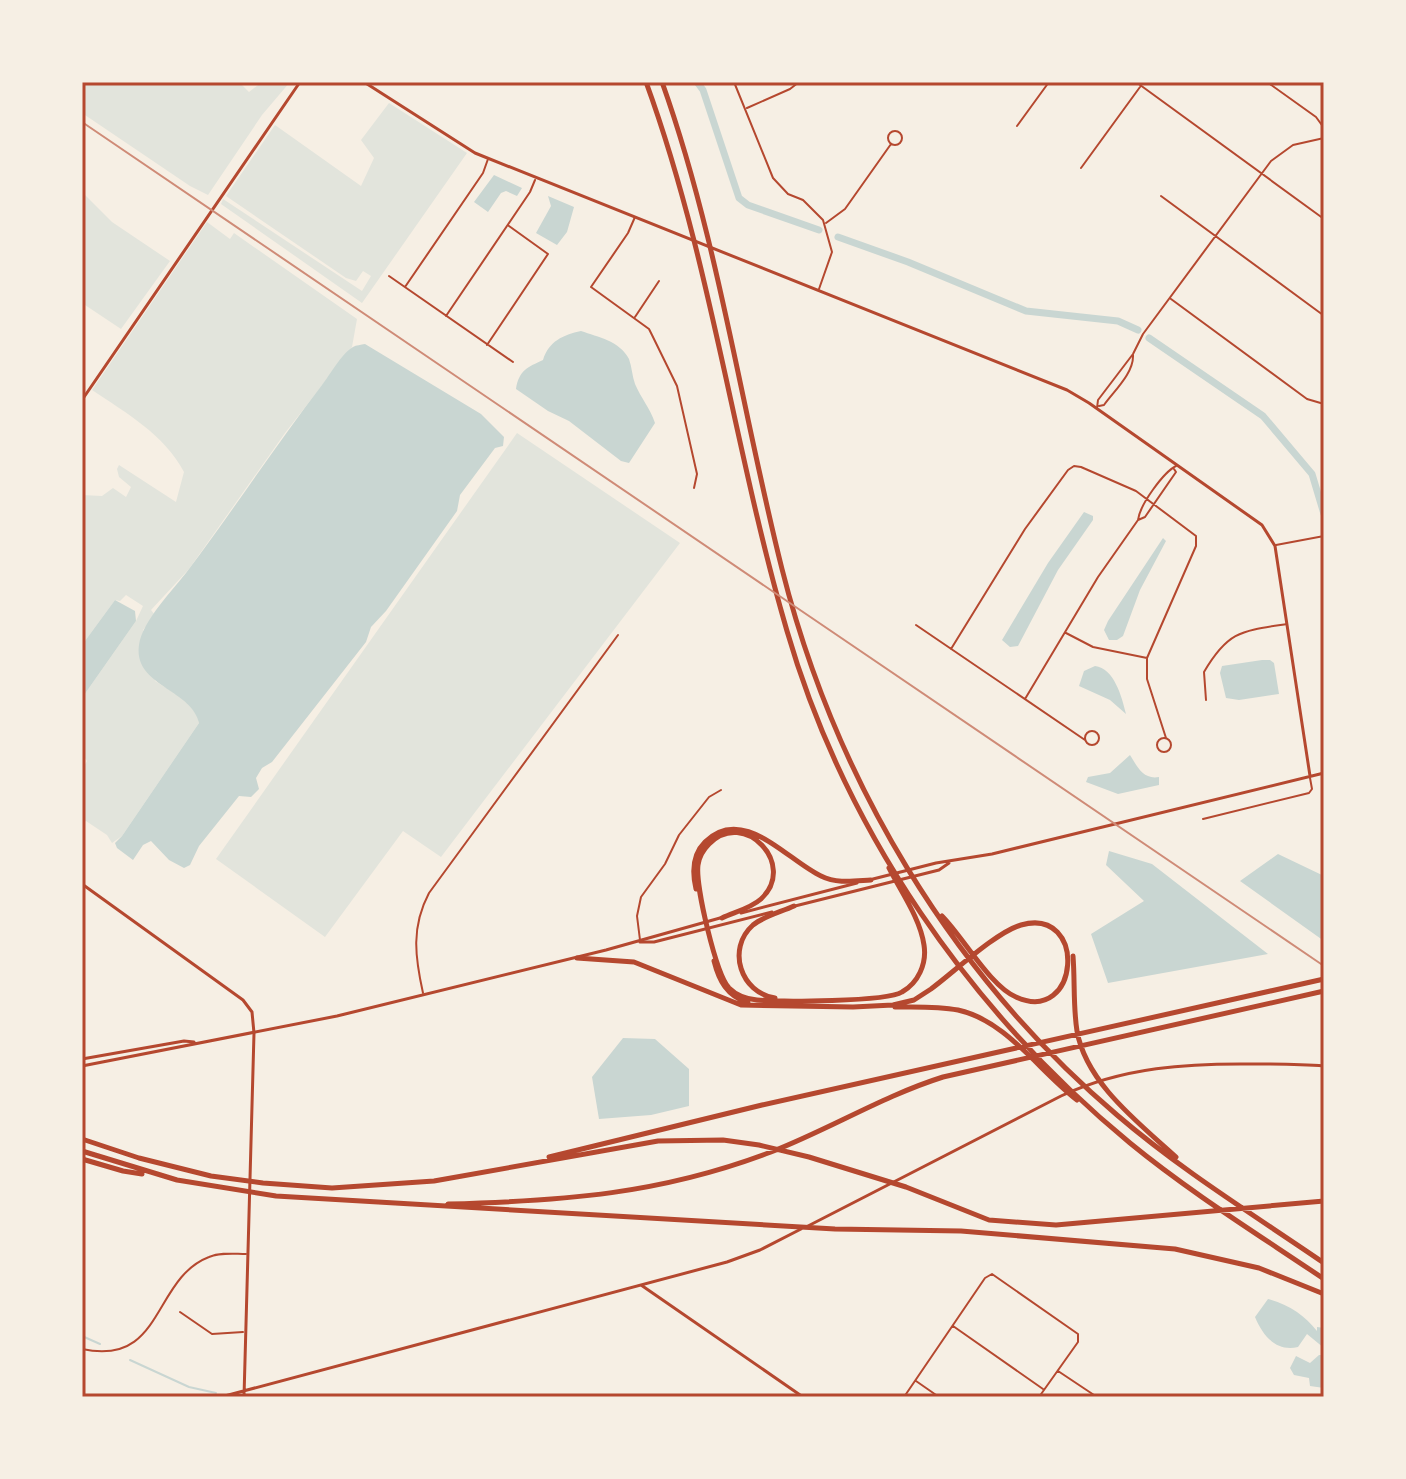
<svg xmlns="http://www.w3.org/2000/svg" width="1406" height="1479" viewBox="0 0 1406 1479" font-family="Rubik,sans-serif">
<style>
.green{fill:#e2e4dc}
.water{fill:#c9d6d2}
.lines{fill:none;stroke-linecap:round;stroke-linejoin:round}
.stream{stroke:#c9d6d2;stroke-width:2}
.river{stroke:#c9d6d2;stroke-width:7}
.minor{stroke:#b5482f;stroke-width:2}
.tertiary{stroke:#b5482f;stroke-width:3}
.secondary{stroke:#b5482f;stroke-width:3}
.motorway{stroke:#b5482f;stroke-width:5}
.rail{stroke:#cf8b77;stroke-width:2}
.neatline{fill:none;stroke:#b5482f;stroke-width:3}
</style>
<rect width="100%" height="100%" fill="#f6efe4"/>
<path class="green" d="M 82,82 L 110,82 L 113,85 L 121,82 L 239,82 L 249,92 L 262,82 L 290,82 L 262,115 L 208,195 L 190,186 L 82,113 Z
M 389,103 L 467,153 L 362,303 L 221,204 L 223,199 L 362,291 L 371,276 L 363,271 L 356,281 L 346,278 L 226,196 L 275,125 L 361,186 L 374,158 L 361,140 Z
M 82,192 L 112,222 L 170,261 L 121,329 L 82,303 Z
M 207,222 L 230,239 L 234,233 L 357,319 L 352,347 L 285,433 L 189,569 L 151,610 L 155,615 L 143,630 L 155,681 C 172,692 195,702 199,723 L 122,836 L 112,843 L 107,835 L 86,821 L 82,823 L 82,770 L 87,761 L 82,754 L 82,698 L 136,621 L 143,606 L 126,595 L 120,601 L 115,600 L 82,645 L 82,495 L 102,496 L 113,488 L 126,497 L 131,487 L 119,477 L 117,469 L 119,465 L 176,502 L 184,472 C 164,434 126,413 92,390 Z
M 517,433 L 680,543 L 441,857 L 403,831 L 325,937 L 216,859 Z"/>
<path class="water" d="M 494,175 L 522,188 L 517,196 L 506,191 L 501,193 L 488,212 L 474,202 Z
M 548,196 L 574,207 L 567,232 L 557,245 L 536,233 L 551,206 Z
M 581,331 C 598,337 620,341 629,359 C 632,367 632,376 635,384 C 641,398 650,408 655,423 L 629,463 L 621,461 L 569,421 L 548,411 L 516,389 C 519,370 528,367 543,360 C 549,341 563,335 581,331 Z
M 365,344 L 481,414 L 504,437 L 503,446 L 495,448 L 460,495 L 457,511 L 386,611 L 371,627 L 366,642 L 272,762 L 262,768 L 256,778 L 259,789 L 251,797 L 239,796 L 199,846 L 190,865 L 184,868 L 169,860 L 151,841 L 143,845 L 133,860 L 117,848 L 115,843 L 122,836 L 199,723 C 192,689 133,686 139,645 C 142,621 174,589 189,569 C 234,509 276,445 322,385 C 330,375 341,354 353,347 C 356,345 361,345 365,344 Z
M 1084,512 L 1093,516 L 1093,520 L 1058,570 L 1018,646 L 1010,647 L 1002,640 L 1048,563 Z
M 1163,538 L 1166,541 L 1140,590 L 1123,636 L 1117,640 L 1109,640 L 1104,630 L 1108,621 Z
M 115,600 L 135,611 L 136,621 L 82,698 L 82,645 Z
M 1262,660 L 1270,660 L 1274,663 L 1279,694 L 1239,700 L 1226,698 L 1220,673 L 1222,666 Z
M 1095,666 C 1114,668 1122,697 1126,714 L 1110,700 L 1079,686 L 1084,671 Z
M 1130,755 C 1137,766 1143,780 1159,777 L 1159,785 L 1118,794 L 1086,782 L 1088,777 L 1110,773 Z
M 1109,851 L 1152,864 L 1268,954 L 1108,983 L 1091,934 L 1144,901 L 1106,865 Z
M 1278,854 L 1324,876 L 1324,941 L 1240,881 Z
M 623,1038 L 655,1039 L 689,1069 L 689,1106 L 651,1115 L 599,1119 L 592,1077 Z
M 1268,1299 C 1290,1305 1305,1316 1317,1331 L 1317,1327 L 1324,1328 L 1324,1348 L 1307,1334 L 1298,1347 C 1276,1352 1263,1336 1255,1317 Z
M 1319,1355 L 1324,1355 L 1324,1388 L 1310,1386 L 1309,1378 L 1294,1375 L 1290,1368 L 1296,1356 L 1310,1363 Z"/>
<g class="lines">
<path class="stream" d="M 82,1336 L 100,1344
M 130,1360 L 189,1387 L 216,1393"/>
<path class="river" d="M 697,82 L 703,90 L 739,198 L 748,205 L 819,230
M 838,237 L 908,262 L 1026,311 L 1118,321 L 1138,330
M 1149,338 L 1263,416 L 1312,474 L 1324,514"/>
<path class="minor" d="M 734,82 L 773,178 L 788,194 L 803,200 L 823,220 L 832,252 L 819,289
M 1136,82 L 1324,219
M 1267,82 L 1316,117 L 1324,128
M 954,83 L 955,82
M 747,108 L 790,89 L 799,82
M 1017,126 L 1049,82
M888 138a7 7 0 1 1 14 0a7 7 0 1 1-14 0Z
M 1081,168 L 1140,87
M 1161,196 L 1323,315
M 635,217 L 628,233 L 591,287 L 649,329 L 652,335 L 677,386 L 697,474 L 694,488
M 826,223 L 845,209 L 891,144
M 389,276 L 513,362
M 405,287 L 483,173 L 488,159
M 1171,299 L 1307,399 L 1324,404
M 446,316 L 530,192 L 535,180
M 635,317 L 659,281
M 487,345 L 548,254 L 509,226
M 1099,406 L 1104,405 C 1114,391 1134,373 1133,355
M 1097,408 L 1098,400 L 1133,354 L 1143,334 L 1271,161 L 1293,145 L 1324,138
M 1174,469 L 1176,472 L 1145,517 L 1138,520 C 1140,504 1164,472 1176,466
M 1276,545 L 1324,536
M 916,625 L 1085,740
M 1066,633 L 1093,647 L 1147,658
M 951,649 L 1025,529 L 1068,470 L 1074,466 L 1081,467 L 1136,491 L 1196,536 L 1196,546 L 1147,658 L 1147,679 L 1166,738
M 1025,699 L 1098,577 L 1138,520
M 1206,700 L 1204,672 C 1228,631 1241,631 1287,624
M1085 738a7 7 0 1 1 14 0a7 7 0 1 1-14 0Z
M1157 745a7 7 0 1 1 14 0a7 7 0 1 1-14 0Z
M 1203,819 L 1309,793 L 1312,789 L 1310,778
M 640,940 L 637,916 L 641,897 L 665,864 L 679,835 L 709,797 L 721,790
M 423,993 C 415,957 411,927 429,893 L 618,635
M 180,1312 L 212,1334 L 243,1332
M 953,1326 L 1043,1389
M 82,1349 C 164,1367 152,1279 209,1257 C 221,1252 234,1254 246,1254
M 1058,1371 L 1097,1397
M 916,1381 L 939,1397
M 904,1397 L 985,1278 L 992,1274 L 1078,1334 L 1078,1342 L 1039,1397"/>
<path class="tertiary" d="M 364,82 L 475,153 L 1067,390 L 1089,403 L 1262,525 L 1275,546 L 1310,776
M 82,400 L 300,82
M 873,879 L 936,863 L 992,854 L 1324,773
M 82,884 L 243,1000 L 252,1012 L 254,1033 L 244,1397
M 795,906 L 939,870 L 949,863
M 741,913 L 857,883
M 640,942 L 654,942 L 772,912
M 808,1226 L 1061,1096 C 1123,1067 1188,1063 1256,1064 C 1278,1064 1301,1064 1324,1066
M 641,1285 L 803,1397
M 221,1397 L 727,1262 L 760,1250 L 801,1229"/>
<path class="secondary" d="M 82,1059 L 184,1041 L 194,1042
M 82,1066 L 337,1016 L 606,950 L 720,918"/>
<path class="motorway" d="M 646,82 C 711,260 734,450 787,631 C 845,831 971,1012 1130,1143 C 1191,1193 1259,1235 1324,1279
M 662,82 C 718,239 741,407 782,569 C 835,779 951,974 1117,1115 C 1181,1170 1254,1215 1324,1263
M 696,889 C 692,872 692,855 705,842 C 743,804 788,861 821,876 C 837,884 854,881 871,880
M 722,918 C 735,912 751,908 761,899 C 798,865 744,808 709,844 C 703,850 699,857 698,865 C 695,885 716,974 729,988 C 737,996 746,999 757,1000 C 780,1002 886,1002 902,992 C 918,983 927,964 924,945 C 920,918 901,892 889,868
M 1073,956 C 1075,981 1073,1006 1077,1031 C 1086,1083 1139,1123 1176,1157
M 577,958 L 634,962 L 741,1005 L 853,1007 L 893,1005 L 914,1000 L 931,989 C 953,973 996,932 1021,925 C 1088,906 1080,1026 1016,997 C 990,986 963,937 942,916
M 714,961 C 719,981 727,996 748,1003
M 775,998 C 741,993 726,949 753,925 C 764,916 781,912 794,906
M 895,1007 C 916,1007 937,1006 958,1010 C 1007,1021 1038,1070 1077,1100
M 82,1139 L 139,1158 L 211,1176 L 263,1183 L 332,1188 L 434,1181 L 658,1141 L 723,1140 L 759,1145 L 809,1157 L 906,1187 L 989,1220 L 1056,1225 L 1324,1201
M 82,1151 L 177,1180 L 276,1196 L 835,1229 L 961,1231 L 1175,1249 L 1259,1268 L 1324,1294
M 549,1157 L 762,1105 L 1324,979
M 82,1159 L 123,1171 L 142,1174
M 448,1204 C 564,1201 661,1194 771,1152 C 830,1129 883,1096 943,1077 L 1324,991"/>
<path class="rail" d="M 82,122 L 1324,966"/>
</g>
<rect width="1406" height="1479" fill="none" stroke="#f6efe4" stroke-width="168"/>
<rect x="84" y="84" width="1238" height="1311" class="neatline"/>
</svg>
